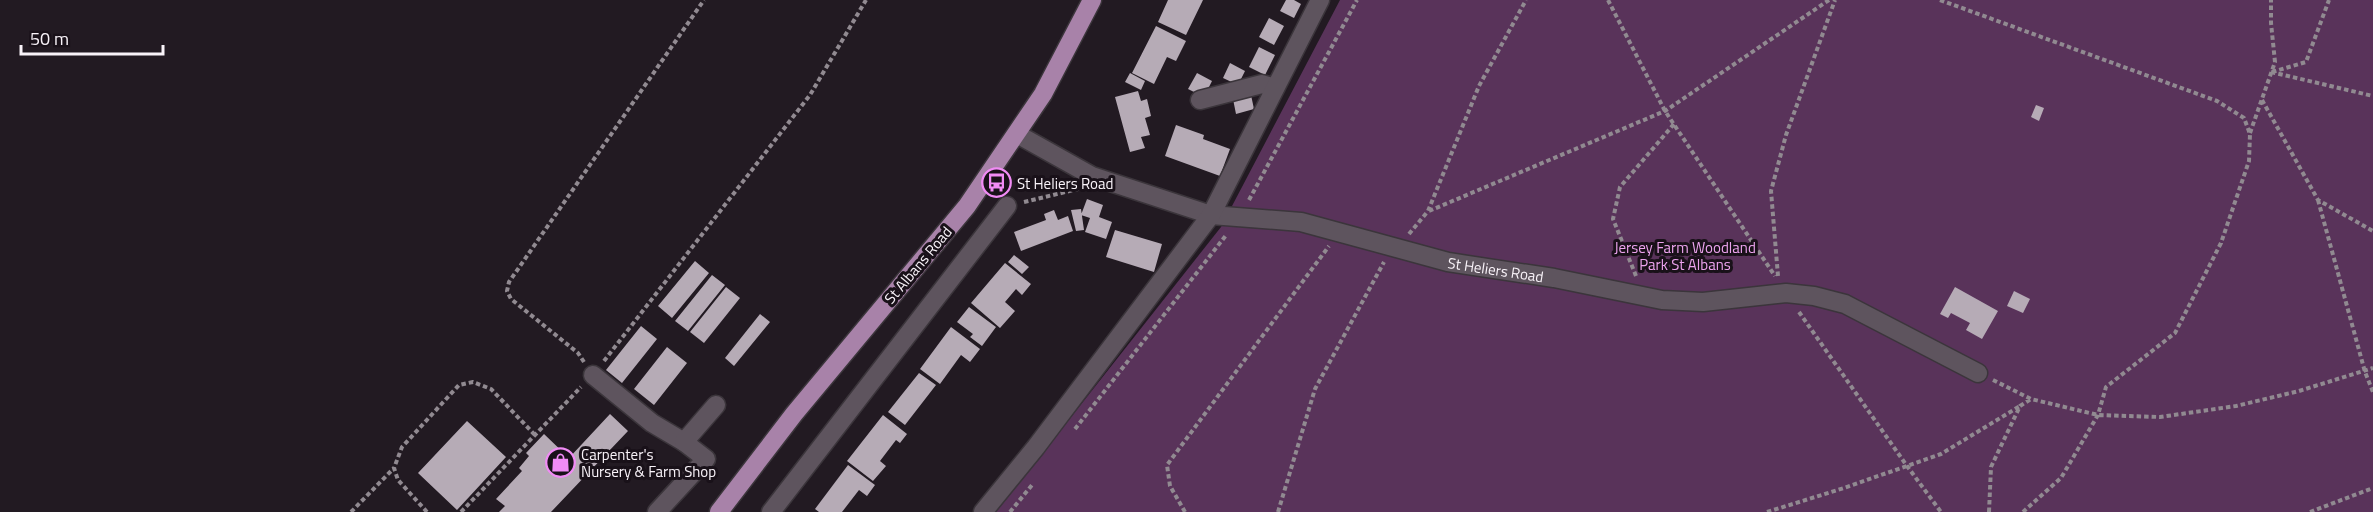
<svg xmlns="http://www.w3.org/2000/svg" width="2373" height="512" viewBox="0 0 2373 512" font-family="'Titillium Web',sans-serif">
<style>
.green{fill:#59335a}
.building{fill:#b6abb6}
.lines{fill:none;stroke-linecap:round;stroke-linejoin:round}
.minor-casing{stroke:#3b353b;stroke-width:21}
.major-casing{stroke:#3b353b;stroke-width:21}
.path{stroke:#918a91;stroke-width:4;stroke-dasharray:4.5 3;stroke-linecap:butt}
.minor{stroke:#5e545e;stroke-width:18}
.major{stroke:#a882a9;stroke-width:18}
.labels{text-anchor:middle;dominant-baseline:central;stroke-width:6;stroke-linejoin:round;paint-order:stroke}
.poi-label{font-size:15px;fill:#f9f3f9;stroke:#191119;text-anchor:start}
.park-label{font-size:15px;fill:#eca3ee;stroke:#191119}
.street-label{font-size:15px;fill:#f9f3f9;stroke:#191119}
</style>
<rect width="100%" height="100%" fill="#221a22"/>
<path class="green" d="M 1340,0 L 2373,0 L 2373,512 L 996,512 L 1221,227 Z"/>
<path class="building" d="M 1168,0 L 1203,0 L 1186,35 L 1158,22 Z
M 1286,0 L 1294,0 L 1301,4 L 1294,18 L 1280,11 Z
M 1269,18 L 1284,26 L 1274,45 L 1259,37 Z
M 1156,26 L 1186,41 L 1176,61 L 1167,57 L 1154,84 L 1132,73 Z
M 1259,47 L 1275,55 L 1265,75 L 1249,67 Z
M 1230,63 L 1245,71 L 1238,85 L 1223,78 Z
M 1130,73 L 1145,81 L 1141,90 L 1125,82 Z
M 1197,73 L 1212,81 L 1204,97 L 1188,89 Z
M 1138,91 L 1141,101 L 1147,99 L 1151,116 L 1145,118 L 1150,135 L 1141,137 L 1145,148 L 1130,152 L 1115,97 Z
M 1251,95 L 1254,109 L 1236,114 L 1233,99 Z
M 2036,105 L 2044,108 L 2039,121 L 2031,117 Z
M 1176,125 L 1204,135 L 1203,139 L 1230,149 L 1220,176 L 1165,156 Z
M 1087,199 L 1103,205 L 1099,217 L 1112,222 L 1106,239 L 1085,232 L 1090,218 L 1081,215 Z
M 1081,209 L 1084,230 L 1076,231 L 1071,210 Z
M 1054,210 L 1058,220 L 1068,216 L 1073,231 L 1021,251 L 1014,232 L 1046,220 L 1044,214 Z
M 1115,230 L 1162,244 L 1154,272 L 1106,257 Z
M 1014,255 L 1029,267 L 1022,274 L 1008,262 Z
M 695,261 L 709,273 L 672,318 L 658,306 Z
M 1005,263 L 1031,284 L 1022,295 L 1016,289 L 1005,302 L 1015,311 L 1000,328 L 971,303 Z
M 712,275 L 725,285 L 688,331 L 675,321 Z
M 726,287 L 740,298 L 704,343 L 690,332 Z
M 1955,287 L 1998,311 L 1982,339 L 1966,330 L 1970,323 L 1951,313 L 1948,318 L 1940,314 Z
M 2014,291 L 2030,299 L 2023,313 L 2007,306 Z
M 969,307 L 996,327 L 982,346 L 970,337 L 973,334 L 957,322 Z
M 760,314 L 770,322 L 734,366 L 725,358 Z
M 641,326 L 657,339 L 622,383 L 606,370 Z
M 951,327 L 980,349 L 970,362 L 961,355 L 940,384 L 920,369 Z
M 667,347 L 687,363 L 654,405 L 634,389 Z
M 919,373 L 936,385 L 905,425 L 888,412 Z
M 610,414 L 628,431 L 551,512 L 499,512 L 505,506 L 496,499 L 522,471 L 519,468 L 529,456 L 526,453 L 544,434 L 569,458 Z
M 883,415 L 907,434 L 900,443 L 896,440 L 880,461 L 886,466 L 873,481 L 847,461 Z
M 467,421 L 506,457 L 457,510 L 418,473 Z
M 848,465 L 875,485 L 867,496 L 859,490 L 842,512 L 819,512 L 815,509 Z"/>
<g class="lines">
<defs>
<g id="minor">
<path d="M 1200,100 L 1262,84 L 1275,88"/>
<path id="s1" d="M 1017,134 L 1092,176 L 1211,215 L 1301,222 L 1448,262 L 1554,278 L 1662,300 L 1703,302 L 1786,293 L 1814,296 L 1845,304 L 1978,373"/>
<path d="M 593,375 L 652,423 L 684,442"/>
<path d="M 657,512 L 706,459 L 684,442 L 716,405"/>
<path d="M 771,512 L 1007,206"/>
<path d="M 983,512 L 1036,447 L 1211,215 L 1320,0"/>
</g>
<path id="major" d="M 719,512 L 794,414 L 967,206 L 1043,94 L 1092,0"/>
</defs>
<use href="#minor" class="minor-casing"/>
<use href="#major" class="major-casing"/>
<path class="path" d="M 1608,0 L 1665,111 L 1775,276
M 1940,0 L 2217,101 L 2244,118 L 2250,134 L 2249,161 L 2221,243 L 2175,333 L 2106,387 L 2098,415 L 2061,478 L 2023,512
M 2271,72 L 2373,96
M 2272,72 L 2306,62 L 2329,0
M 2262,100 L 2318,200 L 2373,231
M 2250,133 L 2275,62 L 2271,23 L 2271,0
M 1249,200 L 1357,0
M 2318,200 L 2365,372 L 2373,392
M 1024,202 L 1078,189
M 1429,211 L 1665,111 L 1829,0
M 1409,234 L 1428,211 L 1479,86 L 1526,0
M 1636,276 L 1613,219 L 1620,187 L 1674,124
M 1778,276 L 1771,191 L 1786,135 L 1835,0
M 1799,312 L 1907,466 L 1941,512
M 604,361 L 810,95 L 866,0
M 584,362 L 578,353 L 511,299 L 507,291 L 509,282 L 704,0
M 1993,380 L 2031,399 L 2098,415 L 2160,417 L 2236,406 L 2299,391 L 2373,368
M 1075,429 L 1227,234
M 351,512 L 394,468
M 427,512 L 398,480 L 394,468 L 402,447 L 459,385 L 473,382 L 491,389 L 535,435
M 461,512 L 581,387
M 1010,512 L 1032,485
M 1185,512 L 1170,486 L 1167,465 L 1329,246
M 1278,512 L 1315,389 L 1384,262
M 1767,512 L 1844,488 L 1941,454 L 2020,406
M 1989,512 L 1991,467 L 2020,406 L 2031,399
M 2310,512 L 2373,488"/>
<use href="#minor" class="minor"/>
<use href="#major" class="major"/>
</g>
<defs>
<symbol id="bus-ring" viewBox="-11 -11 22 22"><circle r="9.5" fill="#191119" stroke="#f18bf5" stroke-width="1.5"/><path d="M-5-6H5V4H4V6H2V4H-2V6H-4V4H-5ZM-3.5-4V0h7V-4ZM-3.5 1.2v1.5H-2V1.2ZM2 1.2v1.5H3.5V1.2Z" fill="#f18bf5"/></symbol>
<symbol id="shop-ring" viewBox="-11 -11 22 22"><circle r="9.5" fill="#191119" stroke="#f18bf5" stroke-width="1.5"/><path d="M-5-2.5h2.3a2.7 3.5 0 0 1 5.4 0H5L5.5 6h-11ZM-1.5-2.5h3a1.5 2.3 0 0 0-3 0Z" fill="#f18bf5"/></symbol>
</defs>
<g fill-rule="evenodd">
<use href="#bus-ring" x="980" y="166" width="33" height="33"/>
<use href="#shop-ring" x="544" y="446" width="33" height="33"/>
</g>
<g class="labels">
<g class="poi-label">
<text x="1017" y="183">St Heliers Road</text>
<text x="581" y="454">Carpenter's<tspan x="581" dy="17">Nursery &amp; Farm Shop</tspan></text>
</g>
<g class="park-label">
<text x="1685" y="247">Jersey Farm Woodland<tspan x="1685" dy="17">Park St Albans</tspan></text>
</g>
<g class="street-label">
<text transform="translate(918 265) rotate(-50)">St Albans Road</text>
<text stroke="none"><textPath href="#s1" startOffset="502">St Heliers Road</textPath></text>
</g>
</g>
<path d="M21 45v9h142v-9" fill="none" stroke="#f9f3f9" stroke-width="3"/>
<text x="30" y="45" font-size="18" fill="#f9f3f9" stroke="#191119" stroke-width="4.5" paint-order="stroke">50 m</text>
</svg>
